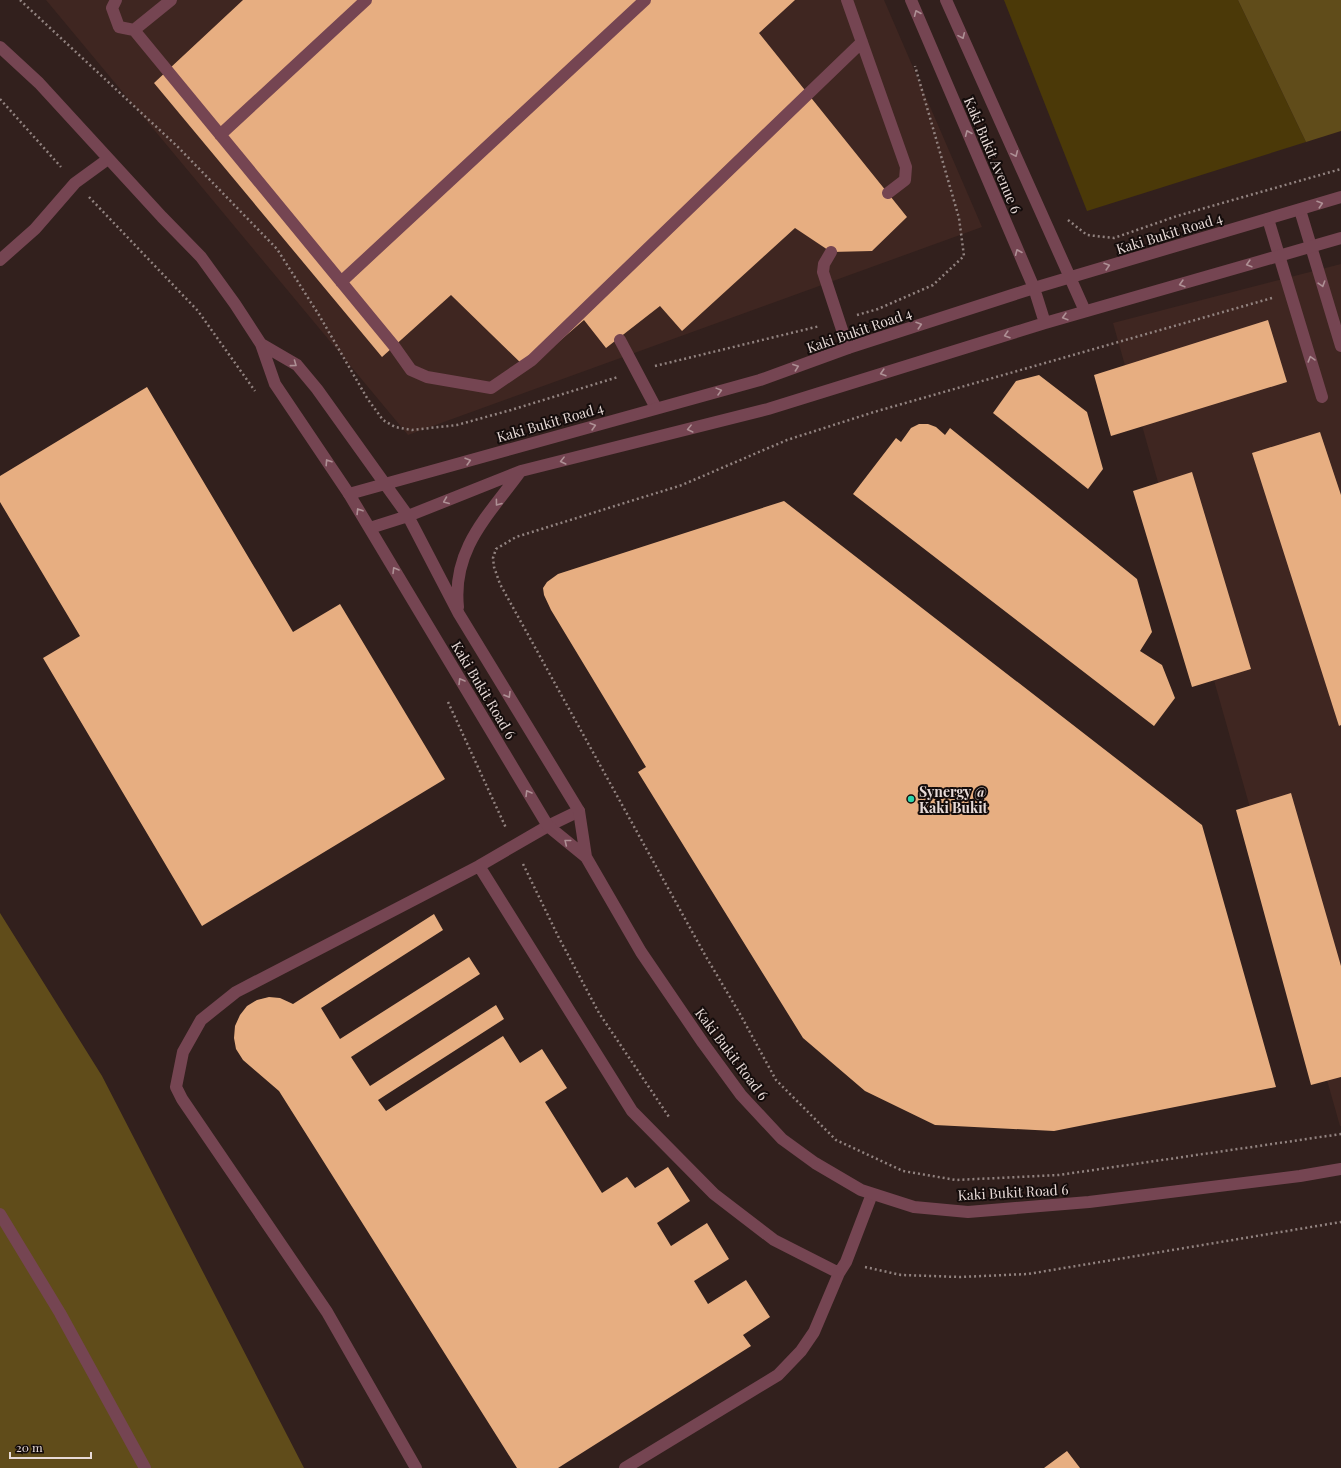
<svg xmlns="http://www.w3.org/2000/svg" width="1341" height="1468" viewBox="0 0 1341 1468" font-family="'Playfair Display',serif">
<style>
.built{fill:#3f2621}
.green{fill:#4b3908}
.forest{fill:#604c1a}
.building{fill:#e7ae81}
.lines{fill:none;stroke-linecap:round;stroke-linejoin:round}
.path{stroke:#928380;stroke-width:2.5;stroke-dasharray:2 3;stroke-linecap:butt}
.service{stroke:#754552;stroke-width:12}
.minor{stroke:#754552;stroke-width:12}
.oneway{stroke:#ae9095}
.poi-dot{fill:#2cd5ab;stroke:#140c0b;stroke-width:1.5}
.labels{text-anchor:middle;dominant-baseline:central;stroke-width:4;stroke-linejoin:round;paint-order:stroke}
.street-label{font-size:14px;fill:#e8dbd8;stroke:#140c0b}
.poi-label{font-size:14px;font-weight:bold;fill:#e8dbd8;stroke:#140c0b;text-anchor:start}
</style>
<rect width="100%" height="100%" fill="#32201d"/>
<path class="built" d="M 46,0 L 884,0 L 982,227 L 408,435 Z
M 1341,264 L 1341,1126 L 1340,1126 L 1113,323 Z"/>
<path class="green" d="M 1004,0 L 1238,0 L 1306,142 L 1087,211 Z"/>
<path class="forest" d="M 1238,0 L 1341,0 L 1341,131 L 1306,142 Z
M 0,913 L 102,1076 L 304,1468 L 0,1468 Z"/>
<path class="building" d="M 243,0 L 795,0 L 759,33 L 907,217 L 872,251 L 831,252 L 795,228 L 682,331 L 660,306 L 606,348 L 584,320 L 527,369 L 451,295 L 382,357 L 154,83 Z
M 1268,320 L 1287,382 L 1111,436 L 1094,375 Z
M 1039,375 L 1087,412 L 1103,469 L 1088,489 L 993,413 L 1016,381 Z
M 147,387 L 293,632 L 340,604 L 445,779 L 202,926 L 43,658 L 80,636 L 0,502 L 0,476 Z
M 919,424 L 928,424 L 936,427 L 945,435 L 950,428 L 1137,579 L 1152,632 L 1140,651 L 1162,665 L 1175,698 L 1154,726 L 853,494 L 896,438 L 901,442 L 911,428 Z
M 1320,432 L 1341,495 L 1341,725 L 1339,726 L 1252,453 Z
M 1192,472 L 1251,669 L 1192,687 L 1133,491 Z
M 784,501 L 1202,825 L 1276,1087 L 1054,1131 L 935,1125 L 865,1091 L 803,1038 L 638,772 L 646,767 L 551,610 L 544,595 L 543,588 L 547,582 L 558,574 Z
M 1291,793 L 1341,966 L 1341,1077 L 1311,1085 L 1236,810 Z
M 434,914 L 443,930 L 321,1008 L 340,1039 L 469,957 L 480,974 L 351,1057 L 370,1086 L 496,1005 L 504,1019 L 378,1100 L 386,1111 L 503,1036 L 520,1063 L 542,1049 L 567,1088 L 545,1102 L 602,1193 L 627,1177 L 635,1188 L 668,1167 L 690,1201 L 657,1223 L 671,1246 L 707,1223 L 729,1259 L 694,1281 L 708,1304 L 746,1280 L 770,1317 L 743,1335 L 751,1346 L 558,1468 L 517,1468 L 279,1091 L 243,1060 L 236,1049 L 234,1038 L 235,1026 L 240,1015 L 247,1006 L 257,1000 L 269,997 L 280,998 L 293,1004 Z
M 1067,1451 L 1080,1468 L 1044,1468 Z"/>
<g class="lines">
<path class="path" d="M 20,0 L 178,147 L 277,249 L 319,315 L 367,398 L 383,420 L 395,427 L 412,430 L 457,425 L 511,410 L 618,377
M 0,99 L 61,167
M 89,197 L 198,311 L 255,391
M 1068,220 L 1087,235 L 1114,238 L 1177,216 L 1341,169
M 1272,298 L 874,412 L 787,440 L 682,485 L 516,537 L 496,549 L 493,558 L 494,567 L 500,584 L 705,955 L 740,1014 L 776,1080 L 836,1140 L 903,1171 L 956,1180 L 1059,1175 L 1341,1134
M 857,315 L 878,309 L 933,285 L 964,256 L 959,218 L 915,66
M 655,366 L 820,326
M 448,702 L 506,828
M 523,864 L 559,938 L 599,1013 L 669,1117
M 865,1267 L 901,1275 L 960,1277 L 1028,1274 L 1341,1222"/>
<path class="service" d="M 116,0 L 112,8 L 119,27 L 134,30 L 394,346 L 411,370 L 427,377 L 491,388 L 532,360 L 862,42
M 847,0 L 906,167 L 905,180 L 888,193
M 134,30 L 171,0
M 0,47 L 39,83 L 162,217 L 201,257 L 235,304 L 261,344 L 275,384 L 349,494
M 220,135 L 366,0
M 1300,210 L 1341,346
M 1268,219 L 1322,397
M 831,252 L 824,264 L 823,272 L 848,348
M 0,260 L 35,229 L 75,183 L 108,159
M 341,282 L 645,0
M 620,340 L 656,408
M 261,344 L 297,365 L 317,389 L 385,484
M 479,866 L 632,1111 L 714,1194 L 774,1240 L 839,1273
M 0,1214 L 60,1313 L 145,1468
M 416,1468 L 327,1312 L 182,1099 L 176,1087 L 183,1052 L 201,1020 L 236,992 L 479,866 L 548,826 L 579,811
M 625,1468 L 778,1375 L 801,1351 L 814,1332 L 839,1273 L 846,1262 L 872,1194"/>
<path class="minor" d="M 911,0 L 1034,288 L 1045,323
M 946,0 L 1085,311
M 1341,197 L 1034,288 L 848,348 L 760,380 L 349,494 L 548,826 L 586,857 L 641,952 L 703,1043 L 741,1095 L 782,1139 L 815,1163 L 861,1190 L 914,1207 L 968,1212 L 1089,1202 L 1300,1176 L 1341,1169
M 385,484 L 408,516 L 459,614 L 579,811 L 586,857
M 370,528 L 408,516 L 521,471 L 768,409 L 1045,323 L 1341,238
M 458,607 C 452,549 488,516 520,472"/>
</g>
<defs><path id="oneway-chevron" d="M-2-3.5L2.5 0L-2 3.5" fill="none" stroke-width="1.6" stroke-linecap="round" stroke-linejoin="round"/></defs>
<g class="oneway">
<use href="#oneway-chevron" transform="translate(917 13) rotate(-113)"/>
<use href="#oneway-chevron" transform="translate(962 36) rotate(66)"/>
<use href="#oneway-chevron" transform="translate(968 133) rotate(-113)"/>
<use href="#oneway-chevron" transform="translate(1015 154) rotate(66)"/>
<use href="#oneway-chevron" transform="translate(1320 204) rotate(-18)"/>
<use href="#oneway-chevron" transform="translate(1018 252) rotate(-113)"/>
<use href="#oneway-chevron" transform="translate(1249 264) rotate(164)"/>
<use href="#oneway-chevron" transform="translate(1107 266) rotate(-17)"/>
<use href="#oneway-chevron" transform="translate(1182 284) rotate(164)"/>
<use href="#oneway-chevron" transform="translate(1322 284) rotate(73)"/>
<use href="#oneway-chevron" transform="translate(1065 317) rotate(164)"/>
<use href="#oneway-chevron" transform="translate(919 325) rotate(-18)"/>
<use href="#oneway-chevron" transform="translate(1007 335) rotate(163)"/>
<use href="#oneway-chevron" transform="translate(1311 359) rotate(-106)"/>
<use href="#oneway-chevron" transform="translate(294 364) rotate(36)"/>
<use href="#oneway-chevron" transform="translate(796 367) rotate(-20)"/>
<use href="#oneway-chevron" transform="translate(883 373) rotate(163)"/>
<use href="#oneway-chevron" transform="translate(719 391) rotate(-15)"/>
<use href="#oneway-chevron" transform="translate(593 426) rotate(-16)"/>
<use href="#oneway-chevron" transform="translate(690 429) rotate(166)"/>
<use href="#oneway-chevron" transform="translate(468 461) rotate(-16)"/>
<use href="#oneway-chevron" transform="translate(563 461) rotate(166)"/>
<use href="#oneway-chevron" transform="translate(328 462) rotate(-123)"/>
<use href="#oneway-chevron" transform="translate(446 501) rotate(158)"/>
<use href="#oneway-chevron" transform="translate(498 503) rotate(127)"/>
<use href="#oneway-chevron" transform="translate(359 511) rotate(-122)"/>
<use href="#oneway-chevron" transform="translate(395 570) rotate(-121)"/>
<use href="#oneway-chevron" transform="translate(461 681) rotate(-121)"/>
<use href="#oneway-chevron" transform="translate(508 695) rotate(59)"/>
<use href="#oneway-chevron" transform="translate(528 793) rotate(-121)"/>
<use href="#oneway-chevron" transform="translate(567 842) rotate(-141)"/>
</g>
<circle class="poi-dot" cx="911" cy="799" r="4"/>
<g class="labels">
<g class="street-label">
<text transform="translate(993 155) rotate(67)">Kaki Bukit Avenue 6</text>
<text transform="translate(1169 233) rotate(-17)">Kaki Bukit Road 4</text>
<text transform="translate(859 330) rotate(-19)">Kaki Bukit Road 4</text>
<text transform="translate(550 422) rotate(-16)">Kaki Bukit Road 4</text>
<text transform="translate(484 690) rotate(59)">Kaki Bukit Road 6</text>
<text transform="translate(732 1054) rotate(53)">Kaki Bukit Road 6</text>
<text transform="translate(1013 1192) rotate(-3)">Kaki Bukit Road 6</text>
</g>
<g class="poi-label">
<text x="919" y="791">Synergy @<tspan x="919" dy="16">Kaki Bukit</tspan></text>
</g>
</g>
<path d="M10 1452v6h81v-6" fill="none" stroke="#e8dbd8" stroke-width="2"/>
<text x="16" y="1452" font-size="12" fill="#e8dbd8" stroke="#140c0b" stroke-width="3" paint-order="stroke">20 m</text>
</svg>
